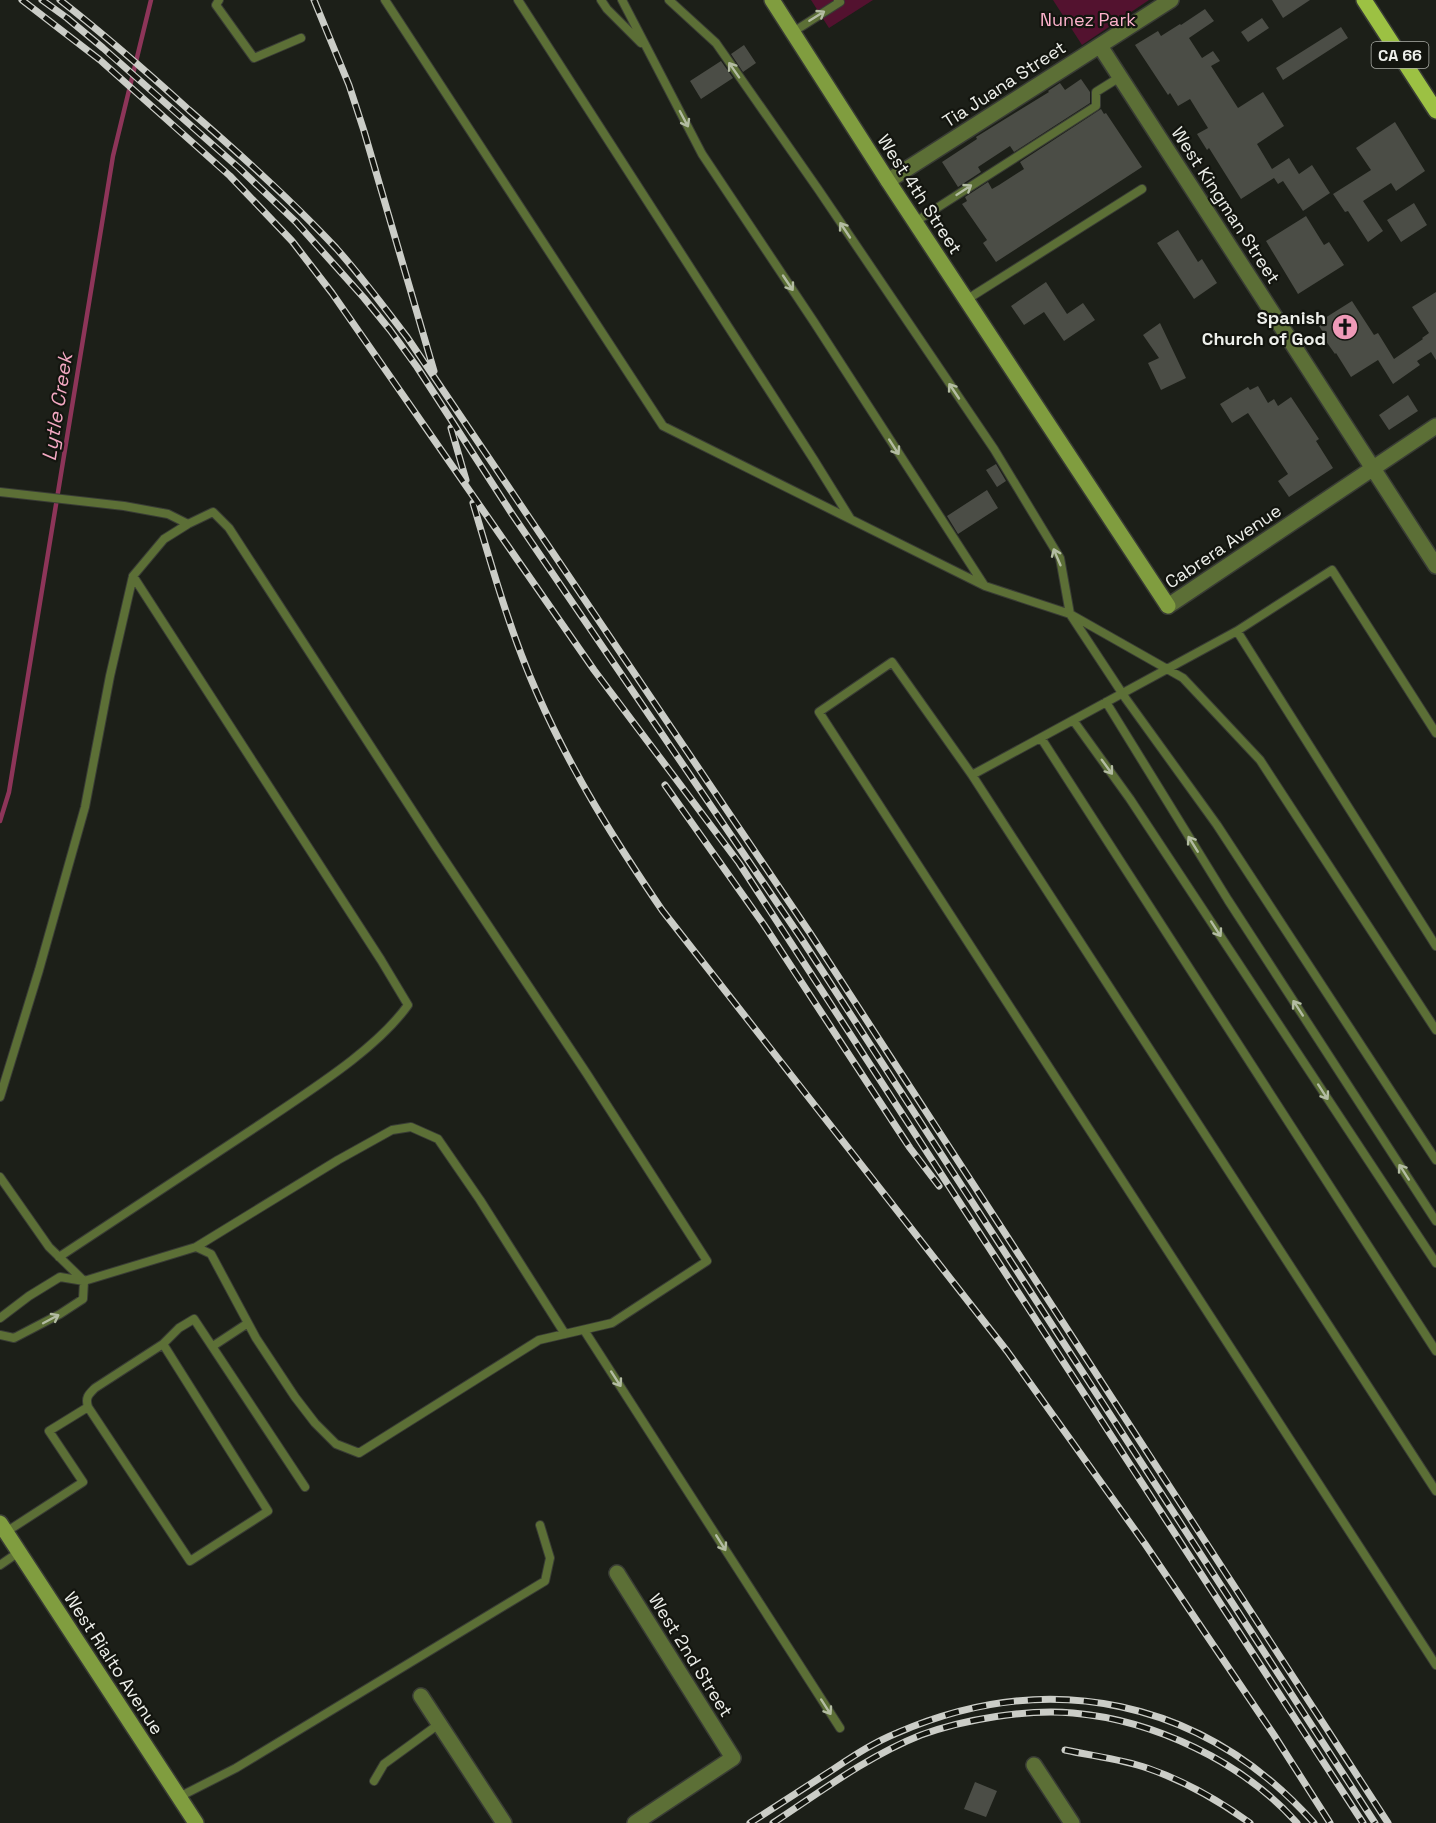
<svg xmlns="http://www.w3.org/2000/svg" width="1436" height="1823" viewBox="0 0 1436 1823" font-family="'Space Grotesk',sans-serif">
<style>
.green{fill:#53122f}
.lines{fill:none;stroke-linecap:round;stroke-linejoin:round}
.stream{stroke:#8d3559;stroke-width:4.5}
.building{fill:#4b4d46}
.lane-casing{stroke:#393c35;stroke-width:10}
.street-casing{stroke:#393c35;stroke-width:18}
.secondary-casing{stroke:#393c35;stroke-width:18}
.primary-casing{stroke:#393c35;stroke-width:18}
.lane{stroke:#5c6f36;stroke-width:8}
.street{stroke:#5c6f36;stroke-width:15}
.secondary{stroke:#809d3f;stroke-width:15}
.primary{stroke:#9cc143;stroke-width:15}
.rail-casing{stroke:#cbcdc7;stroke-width:7}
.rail{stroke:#13150f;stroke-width:4.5;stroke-dasharray:14;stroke-linecap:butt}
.oneway{stroke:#b3bca2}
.labels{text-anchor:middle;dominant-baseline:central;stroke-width:4.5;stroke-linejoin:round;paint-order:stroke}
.shield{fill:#13150f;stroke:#acaea8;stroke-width:1.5}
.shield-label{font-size:16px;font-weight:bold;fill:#edefea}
.park-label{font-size:18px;fill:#fdb2cc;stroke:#13150f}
.street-label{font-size:18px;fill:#edefea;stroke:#13150f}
.poi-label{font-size:18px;font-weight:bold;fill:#edefea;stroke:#13150f;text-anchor:end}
.water-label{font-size:20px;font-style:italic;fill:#f3a8c2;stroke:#13150f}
</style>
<rect width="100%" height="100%" fill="#1c1f18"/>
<path class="green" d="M 811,0 L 873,0 L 829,28 Z
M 1053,0 L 1149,0 L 1082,45 Z"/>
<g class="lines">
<path class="stream" d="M 0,821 L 9,792 L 113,156 L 151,0"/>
</g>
<path class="building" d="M 1272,0 L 1310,0 L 1283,18 Z
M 1205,9 L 1214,21 L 1189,38 L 1202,58 L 1213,51 L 1220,61 L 1211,66 L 1238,108 L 1263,92 L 1284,126 L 1257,144 L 1272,169 L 1289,158 L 1299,174 L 1312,165 L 1330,193 L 1303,211 L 1283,181 L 1278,184 L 1274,178 L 1241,199 L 1209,148 L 1207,150 L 1197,134 L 1208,128 L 1190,99 L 1178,106 L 1170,93 L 1168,95 L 1135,45 L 1158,31 L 1161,36 L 1180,24 L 1181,25 Z
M 1262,18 L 1269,28 L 1248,42 L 1241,32 Z
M 1341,27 L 1348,38 L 1283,80 L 1276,68 Z
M 744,45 L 756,63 L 743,72 L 731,54 Z
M 721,61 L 733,78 L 701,99 L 690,81 Z
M 1081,79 L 1090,92 L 1090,103 L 1014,152 L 1010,146 L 978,167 L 981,172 L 958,187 L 942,162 L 977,139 L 976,137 L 1049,92 L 1048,91 L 1060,83 L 1065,90 Z
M 1101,109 L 1104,114 L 1106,113 L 1142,167 L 996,262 L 983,243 L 987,240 L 962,204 L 967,201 L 965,197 L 988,182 L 992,189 L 999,185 L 1024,169 L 1020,162 Z
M 1395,122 L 1425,171 L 1396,191 L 1391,183 L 1363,201 L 1383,231 L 1368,242 L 1348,211 L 1345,212 L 1333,194 L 1371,170 L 1356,148 Z
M 1414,203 L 1427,225 L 1401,242 L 1387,220 Z
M 1306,216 L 1324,245 L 1329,242 L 1344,265 L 1298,294 L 1266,241 Z
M 1178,230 L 1198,262 L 1202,259 L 1217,283 L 1194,299 L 1157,243 Z
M 1046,282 L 1067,314 L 1083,303 L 1095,320 L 1064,341 L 1044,312 L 1024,325 L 1011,306 Z
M 1436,292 L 1436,360 L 1431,352 L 1417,361 L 1420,365 L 1393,384 L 1378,360 L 1351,377 L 1336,353 L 1335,354 L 1323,337 L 1325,335 L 1317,323 L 1352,301 L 1374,335 L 1378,333 L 1394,359 L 1423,339 L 1422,338 L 1429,333 L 1412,307 Z
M 1160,323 L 1186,378 L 1161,390 L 1148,363 L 1159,358 L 1143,335 Z
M 1258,386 L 1268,403 L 1274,399 L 1278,406 L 1291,397 L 1319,439 L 1316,441 L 1333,468 L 1289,497 L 1278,481 L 1288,474 L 1248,413 L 1232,423 L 1220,404 L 1248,387 L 1250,390 Z
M 1408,395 L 1418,411 L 1389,430 L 1379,415 Z
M 996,464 L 1006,481 L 997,487 L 986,470 Z
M 987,490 L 998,508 L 958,534 L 947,516 Z
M 975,1782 L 997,1791 L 986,1817 L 964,1809 Z"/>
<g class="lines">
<defs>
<path id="lane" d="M 219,0 L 216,5 L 254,58 L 301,38
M 385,0 L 663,426 L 985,586 L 1070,614 L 1183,678 L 1260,760 L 1436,1030
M 518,0 L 814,460 L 850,518
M 601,0 L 607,9 L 641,43
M 622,0 L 702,154 L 814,322 L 984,585
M 669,0 L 716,43 L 818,189 L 994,449 L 1060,558 L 1070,614 L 1126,699 L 1217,825 L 1436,1160
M 793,32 L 840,2 L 838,0
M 915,222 L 1096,106 L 1096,92 L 1120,77
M 966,300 L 1142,189
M 0,492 L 124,506 L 168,514 L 188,524
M 1237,631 L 1332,570 L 1436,733
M 1106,702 L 1228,900 L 1436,1221
M 1073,720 L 1130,799 L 1436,1263
M 1041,738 L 1436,1351
M 972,775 L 1237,631 L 1436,946
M 0,1097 L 39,970 L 85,807 L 110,676 L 133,576 L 164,539 L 188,524 L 213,512 L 229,528 L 436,847 L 587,1074 L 707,1261 L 612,1323 L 539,1340 L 359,1453 L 336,1444 L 315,1423 L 295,1397 L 256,1338 L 211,1254 L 196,1247 L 84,1281 L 60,1277 L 29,1296 L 0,1318
M 0,1177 L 49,1247 L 83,1280
M 196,1247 L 338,1160 L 392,1130 L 411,1127 L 438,1139 L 480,1200 L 565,1334
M 59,1257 C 127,1212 195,1167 262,1123 C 309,1091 376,1050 408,1005 L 381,960 L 133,576
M 584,1330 L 840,1728
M 0,1335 L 14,1338 L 60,1314 L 83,1299 L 84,1281
M 163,1344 L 179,1328 L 194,1319 L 305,1487
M 213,1346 L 248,1323
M 1436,1491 L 972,775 L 892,662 L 819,712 L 1436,1665
M 6,1532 L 83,1482 L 49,1431 L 88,1407 C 85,1397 89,1394 95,1388 L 163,1344 L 268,1511 L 190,1561 L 88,1407
M 0,1565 L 19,1552
M 374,1781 L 384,1764 L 439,1724
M 179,1797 L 236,1768 L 545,1581 L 550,1558 L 540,1525"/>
<path id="street" d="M 1100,46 L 1436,566
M 888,181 L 1171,0
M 1168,606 L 1436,426
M 617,1573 L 733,1758 L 635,1823
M 421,1696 L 504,1823
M 1034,1765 L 1072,1823"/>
<path id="secondary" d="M 772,0 L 888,181 L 1168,606
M 0,1523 L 196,1823"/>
<path id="primary" d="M 1364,0 L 1436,111"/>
</defs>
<use href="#lane" class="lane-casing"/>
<use href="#street" class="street-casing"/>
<use href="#secondary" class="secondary-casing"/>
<use href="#primary" class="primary-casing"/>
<use href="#lane" class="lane"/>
<use href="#street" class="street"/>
<use href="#secondary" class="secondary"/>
<use href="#primary" class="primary"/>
<defs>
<path id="rail" d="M 22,0 L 100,60 L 230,176 L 292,241 L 332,293 L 594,670 L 739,863 L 1363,1823
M 42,0 L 67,18 L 103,48 L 239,168 L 296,222 L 364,298 L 390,330 L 417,367 L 512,514 L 801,938 L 1375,1823
M 60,0 C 105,35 147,72 189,110 C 240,154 290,199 336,248 C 361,276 384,307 407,337 L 810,933 L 1388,1823
M 314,0 L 349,85 L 364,131 L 434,371
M 451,428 L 466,480
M 473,503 C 492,567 510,632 537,693 C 571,771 615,841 662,910 L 1007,1351 L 1145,1544 L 1274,1735 L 1330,1823
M 665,785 L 764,925 L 910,1148 L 939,1186
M 1065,1750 C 1092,1756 1121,1759 1147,1768 C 1185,1781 1218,1800 1250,1823
M 750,1823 C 775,1807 801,1790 826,1774 C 849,1759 872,1743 897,1733 C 1049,1667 1203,1699 1314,1823
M 773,1823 C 820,1792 868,1756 921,1735 C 965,1719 1027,1709 1073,1713 C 1154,1720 1243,1762 1297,1823"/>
</defs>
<use href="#rail" class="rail-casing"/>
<use href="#rail" class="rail"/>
</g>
<defs><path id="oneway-shaft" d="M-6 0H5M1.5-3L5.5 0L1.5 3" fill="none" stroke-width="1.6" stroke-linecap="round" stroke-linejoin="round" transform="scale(1.5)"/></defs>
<g class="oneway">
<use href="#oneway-shaft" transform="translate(817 16) rotate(-32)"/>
<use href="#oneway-shaft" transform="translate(734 70) rotate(-125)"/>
<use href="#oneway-shaft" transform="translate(684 119) rotate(62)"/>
<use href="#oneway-shaft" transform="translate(964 190) rotate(-33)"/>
<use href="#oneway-shaft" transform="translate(845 230) rotate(-124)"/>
<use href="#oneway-shaft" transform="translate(788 283) rotate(56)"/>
<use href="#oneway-shaft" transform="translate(954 391) rotate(-124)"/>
<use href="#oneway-shaft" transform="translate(894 447) rotate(57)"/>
<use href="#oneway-shaft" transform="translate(1057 557) rotate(-113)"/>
<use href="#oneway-shaft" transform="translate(1107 767) rotate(54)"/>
<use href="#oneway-shaft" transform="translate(1193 844) rotate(-122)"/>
<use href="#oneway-shaft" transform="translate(1216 929) rotate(57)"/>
<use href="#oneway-shaft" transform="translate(1298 1008) rotate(-123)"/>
<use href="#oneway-shaft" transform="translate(1323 1092) rotate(57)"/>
<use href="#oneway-shaft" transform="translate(1404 1172) rotate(-123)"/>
<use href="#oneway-shaft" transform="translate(51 1319) rotate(-28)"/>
<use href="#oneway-shaft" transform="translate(616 1379) rotate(57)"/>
<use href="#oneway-shaft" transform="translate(721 1543) rotate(58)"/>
<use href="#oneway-shaft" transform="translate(826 1707) rotate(57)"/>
</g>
<defs>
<symbol id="church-disc" viewBox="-11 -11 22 22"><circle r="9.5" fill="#ef9ab8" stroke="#13150f"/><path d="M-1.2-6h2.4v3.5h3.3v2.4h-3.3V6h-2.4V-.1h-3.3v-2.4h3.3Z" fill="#111"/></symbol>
</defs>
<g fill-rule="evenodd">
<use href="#church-disc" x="1330" y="312" width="30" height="30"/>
</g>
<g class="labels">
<rect class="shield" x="1371.5" y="42" width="57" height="26" rx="4.5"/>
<g class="shield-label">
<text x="1400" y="55">CA 66</text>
</g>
<g class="park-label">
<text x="1088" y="19">Nunez Park</text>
</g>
<g class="street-label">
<text transform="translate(1004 84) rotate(-33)">Tia Juana Street</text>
<text transform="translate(920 194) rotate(57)">West 4th Street</text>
<text transform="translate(1226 205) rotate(57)">West Kingman Street</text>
<text transform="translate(1223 546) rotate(-34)">Cabrera Avenue</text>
<text transform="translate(691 1655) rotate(58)">West 2nd Street</text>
<text transform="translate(114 1663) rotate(57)">West Rialto Avenue</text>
</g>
<g class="poi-label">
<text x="1326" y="317">Spanish<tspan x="1326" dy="21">Church of God</tspan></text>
</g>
<g class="water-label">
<text transform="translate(57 407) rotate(-81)">Lytle Creek</text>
</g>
</g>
</svg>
